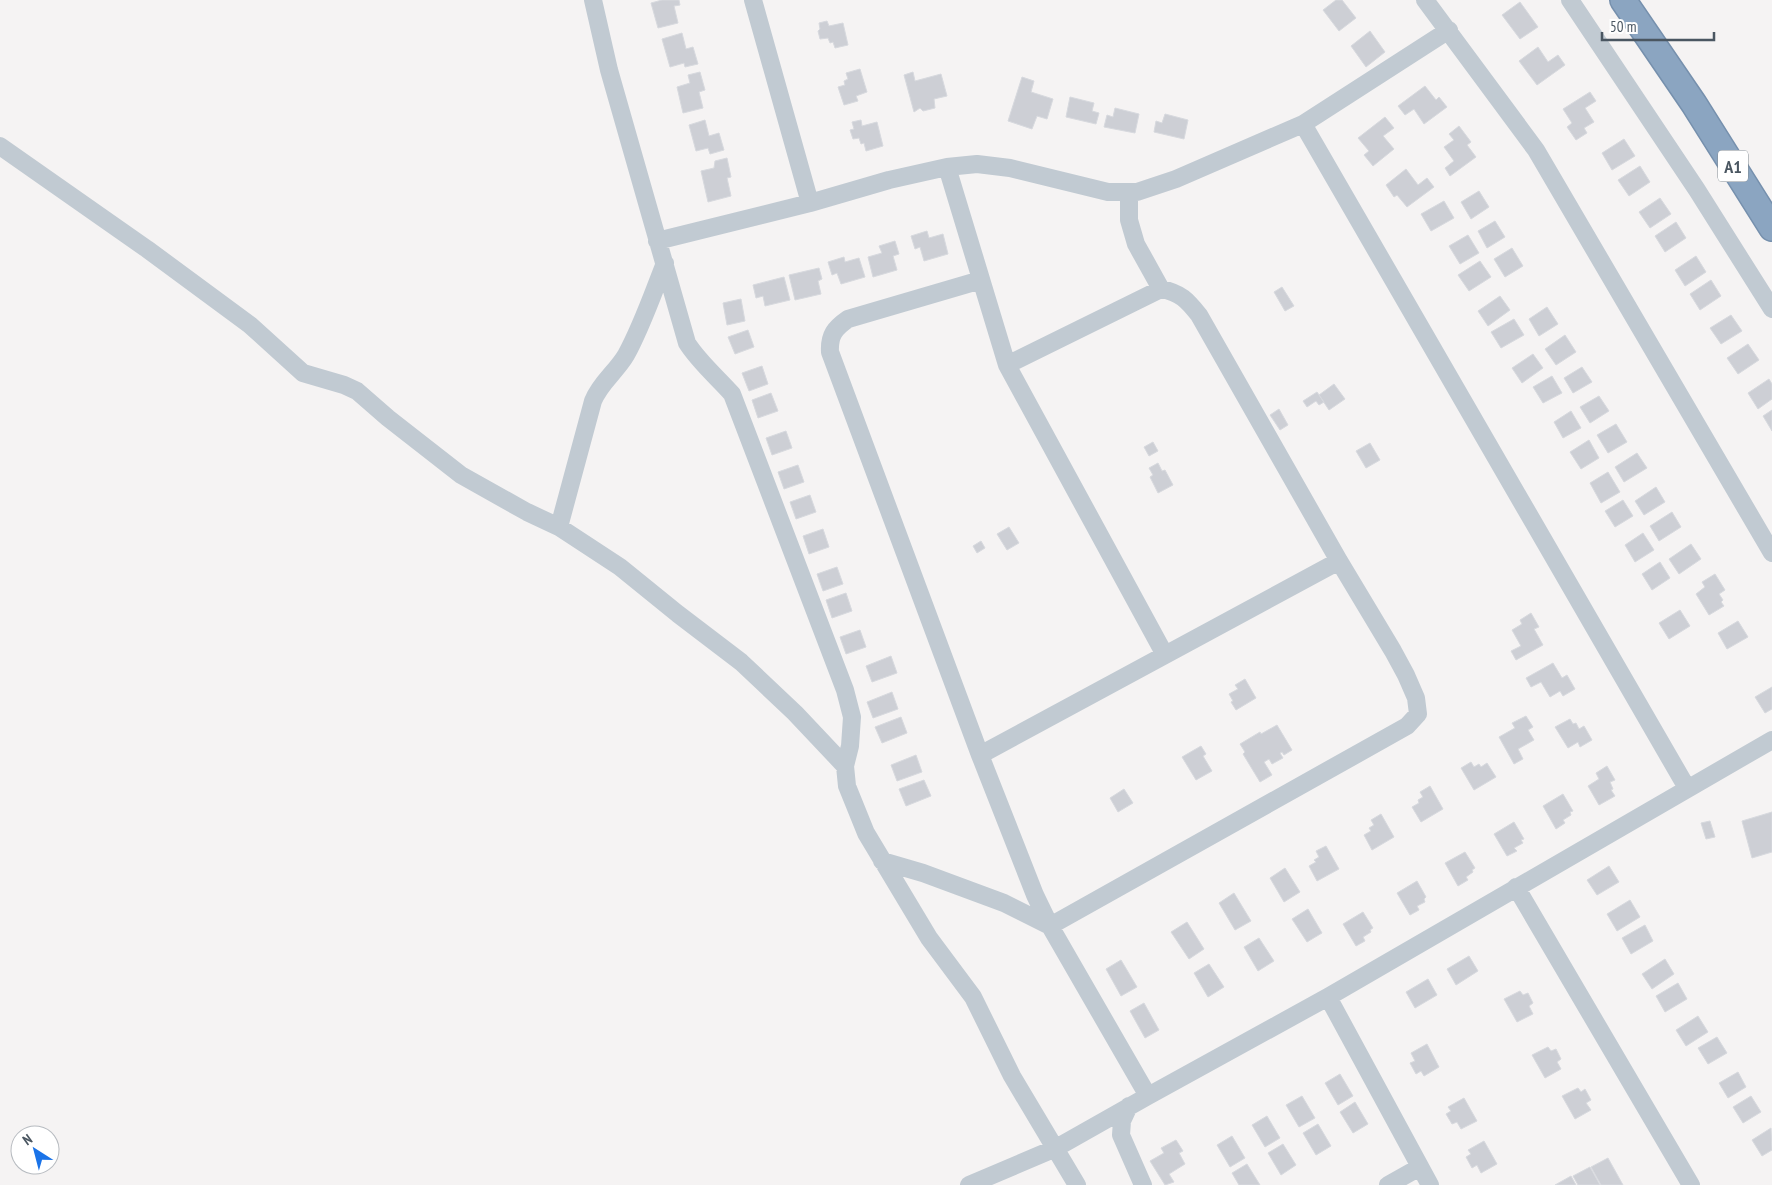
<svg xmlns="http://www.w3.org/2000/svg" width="1772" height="1185" viewBox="0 0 1772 1185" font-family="'PT Sans Narrow',sans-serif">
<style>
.building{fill:#cdcfd5;stroke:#d7d9de}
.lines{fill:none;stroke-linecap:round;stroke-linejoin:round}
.highway-casing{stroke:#7690ad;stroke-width:28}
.minor{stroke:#c1cad2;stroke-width:18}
.highway{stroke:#8ba5c1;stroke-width:25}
.labels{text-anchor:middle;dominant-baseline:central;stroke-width:4;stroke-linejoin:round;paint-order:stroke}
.shield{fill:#fff;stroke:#808990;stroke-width:1}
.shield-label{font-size:18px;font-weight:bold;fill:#4a5661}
</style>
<rect width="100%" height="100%" fill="#f5f3f3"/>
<path class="building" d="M 662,0 L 679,0 L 680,5 L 674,6 L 678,23 L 658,28 L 651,3 Z
M 1336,0 L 1342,0 L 1356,18 L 1339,31 L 1323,10 Z
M 1520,2 L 1538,27 L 1520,39 L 1502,15 Z
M 827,21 L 829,26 L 843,23 L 848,45 L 835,48 L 833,42 L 830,43 L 828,38 L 820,39 L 818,31 L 820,29 L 819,23 Z
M 1370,31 L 1385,52 L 1366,67 L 1351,46 Z
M 682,33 L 686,49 L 693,47 L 698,64 L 685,67 L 684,63 L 670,67 L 662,39 Z
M 1538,47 L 1548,62 L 1558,55 L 1565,65 L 1537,85 L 1519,61 Z
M 860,69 L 867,92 L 856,96 L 858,101 L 844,105 L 838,87 L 845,85 L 844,81 L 848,79 L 846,73 Z
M 700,72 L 705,90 L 699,92 L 703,108 L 683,113 L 677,87 L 690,83 L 688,75 Z
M 913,72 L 915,81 L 941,74 L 947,96 L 934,99 L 935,108 L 923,111 L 920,108 L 914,112 L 904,75 Z
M 1022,77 L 1034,81 L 1031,92 L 1053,99 L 1047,119 L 1037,116 L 1032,129 L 1008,121 Z
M 1425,86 L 1436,100 L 1439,97 L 1447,107 L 1424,124 L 1414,109 L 1405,115 L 1398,106 Z
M 1590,92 L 1596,101 L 1585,108 L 1594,122 L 1584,128 L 1587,133 L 1576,140 L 1567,127 L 1572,123 L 1563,109 Z
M 1070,97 L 1094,103 L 1092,111 L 1099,113 L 1096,124 L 1066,117 Z
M 1115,108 L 1139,114 L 1135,133 L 1104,127 L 1107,115 L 1113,117 Z
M 1165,114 L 1188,120 L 1184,139 L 1154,132 L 1156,121 L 1162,123 Z
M 1385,117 L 1394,128 L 1383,136 L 1394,149 L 1373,166 L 1364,155 L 1369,151 L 1358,138 Z
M 705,120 L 709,136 L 719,133 L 724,150 L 710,154 L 708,148 L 696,151 L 689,125 Z
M 861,120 L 862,126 L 877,122 L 883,146 L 866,151 L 864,143 L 861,144 L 859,138 L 853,139 L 850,130 L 854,129 L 852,122 Z
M 1459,126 L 1471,142 L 1467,145 L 1476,157 L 1450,176 L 1445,168 L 1454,161 L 1444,147 L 1454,140 L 1449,134 Z
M 1624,139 L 1635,156 L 1612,170 L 1602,153 Z
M 727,158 L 731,177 L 727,178 L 731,196 L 708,202 L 701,171 L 714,168 L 715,161 Z
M 1640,166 L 1650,182 L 1629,196 L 1618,180 Z
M 1406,169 L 1418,185 L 1427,178 L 1434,187 L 1407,207 L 1397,195 L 1394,197 L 1386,185 Z
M 1479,191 L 1489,207 L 1471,219 L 1461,202 Z
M 1660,198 L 1671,214 L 1650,228 L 1639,212 Z
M 1444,201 L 1454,218 L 1431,231 L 1421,214 Z
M 1495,221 L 1505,237 L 1487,248 L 1478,231 Z
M 1676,222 L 1686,238 L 1665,252 L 1655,236 Z
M 927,231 L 929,238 L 943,234 L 948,254 L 924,261 L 920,247 L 915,249 L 911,236 Z
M 1468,235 L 1479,253 L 1460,264 L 1449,246 Z
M 895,241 L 899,254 L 893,256 L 897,270 L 873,277 L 868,257 L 882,253 L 879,246 Z
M 1512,248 L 1523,266 L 1505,277 L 1494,259 Z
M 1696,256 L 1706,272 L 1685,286 L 1675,270 Z
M 844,257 L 845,262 L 859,258 L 865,277 L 841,284 L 837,273 L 832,275 L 828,262 Z
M 1480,261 L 1491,277 L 1469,291 L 1458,275 Z
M 819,268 L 822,279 L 818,281 L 821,294 L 795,300 L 789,275 Z
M 784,277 L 790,300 L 765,306 L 763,296 L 756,298 L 753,285 Z
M 1711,280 L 1721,296 L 1700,310 L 1690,294 Z
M 1282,287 L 1294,306 L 1285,311 L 1274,292 Z
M 1500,296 L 1510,310 L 1488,326 L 1478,311 Z
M 741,299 L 745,321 L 727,325 L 723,303 Z
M 1547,307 L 1558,324 L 1539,336 L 1529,319 Z
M 1731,315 L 1742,331 L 1721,344 L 1710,328 Z
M 1514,319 L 1524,335 L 1501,348 L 1491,332 Z
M 748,330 L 754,347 L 735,354 L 728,337 Z
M 1565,335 L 1576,352 L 1556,365 L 1545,349 Z
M 1748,344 L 1759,360 L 1738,374 L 1727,358 Z
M 1533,354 L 1543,368 L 1522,383 L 1512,368 Z
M 762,366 L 768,384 L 749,391 L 742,373 Z
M 1582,367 L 1592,382 L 1573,393 L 1564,378 Z
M 1552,376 L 1562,393 L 1543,403 L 1533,387 Z
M 1769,379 L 1772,384 L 1772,399 L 1758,409 L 1748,393 Z
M 1334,384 L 1345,399 L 1329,410 L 1319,395 Z
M 1317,392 L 1324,402 L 1319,405 L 1316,401 L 1307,407 L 1303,401 Z
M 771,393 L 778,411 L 758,418 L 752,400 Z
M 1599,396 L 1609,411 L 1590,423 L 1580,407 Z
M 1279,409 L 1288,425 L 1280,430 L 1270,415 Z
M 1772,410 L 1772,431 L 1763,416 Z
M 1571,411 L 1581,428 L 1563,438 L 1554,422 Z
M 1616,424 L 1627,442 L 1608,453 L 1597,435 Z
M 786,431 L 792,448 L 772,455 L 766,438 Z
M 1589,440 L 1599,458 L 1581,469 L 1570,452 Z
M 1153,442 L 1158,451 L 1149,456 L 1144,447 Z
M 1370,443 L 1380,460 L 1366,468 L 1356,451 Z
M 1637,453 L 1647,468 L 1624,482 L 1615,467 Z
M 1158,463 L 1162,471 L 1165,470 L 1173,485 L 1158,493 L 1150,477 L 1153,475 L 1149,468 Z
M 798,465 L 804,482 L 784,489 L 778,472 Z
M 1608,472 L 1620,492 L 1601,503 L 1590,483 Z
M 1656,487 L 1665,502 L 1644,515 L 1635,501 Z
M 810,495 L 816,512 L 796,519 L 790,502 Z
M 1623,500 L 1633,516 L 1615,527 L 1605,511 Z
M 1672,512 L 1681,527 L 1659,541 L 1650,526 Z
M 1009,527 L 1019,543 L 1007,550 L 997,534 Z
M 823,529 L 829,547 L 809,554 L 803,536 Z
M 1643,533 L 1654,550 L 1635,562 L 1625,545 Z
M 981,541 L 985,548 L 977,553 L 973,546 Z
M 1691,544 L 1701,559 L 1679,574 L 1669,559 Z
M 1660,562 L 1670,578 L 1652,590 L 1642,574 Z
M 837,567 L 843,584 L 823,591 L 817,574 Z
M 1715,574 L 1725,590 L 1719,594 L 1723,600 L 1721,602 L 1724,606 L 1709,615 L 1696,594 L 1705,587 L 1702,582 Z
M 846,593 L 852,611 L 832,618 L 826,600 Z
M 1680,610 L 1690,626 L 1669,639 L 1659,623 Z
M 1531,613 L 1539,627 L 1534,629 L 1543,645 L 1516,660 L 1511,651 L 1521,646 L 1512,630 L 1522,624 L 1520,620 Z
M 1738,621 L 1748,637 L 1727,649 L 1718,633 Z
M 860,630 L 866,647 L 846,654 L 840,637 Z
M 891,656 L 897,673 L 872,682 L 866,666 Z
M 1553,663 L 1562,678 L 1567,675 L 1575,689 L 1563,696 L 1560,691 L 1550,697 L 1541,682 L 1531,687 L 1526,678 Z
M 1245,679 L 1256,698 L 1236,710 L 1231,702 L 1233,701 L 1229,694 L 1238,689 L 1235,685 Z
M 1772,687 L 1772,709 L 1765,713 L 1755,697 Z
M 892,692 L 898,709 L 873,718 L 867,702 Z
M 1526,716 L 1533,727 L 1528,730 L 1534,740 L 1518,749 L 1523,759 L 1514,764 L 1499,737 L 1515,728 L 1512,723 Z
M 901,717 L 907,733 L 882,743 L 875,727 Z
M 1570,719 L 1573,724 L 1576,723 L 1579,729 L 1584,726 L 1592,740 L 1580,747 L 1578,742 L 1568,748 L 1555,727 Z
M 1277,725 L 1292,750 L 1284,755 L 1282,752 L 1280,753 L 1283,758 L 1272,764 L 1269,759 L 1264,762 L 1272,775 L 1260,782 L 1243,754 L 1245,752 L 1240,744 L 1260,732 L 1261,734 Z
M 1201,746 L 1206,754 L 1203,756 L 1212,771 L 1196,780 L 1182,757 Z
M 916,755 L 922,772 L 897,781 L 891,765 Z
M 1471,762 L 1474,767 L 1479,764 L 1481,767 L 1487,763 L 1496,777 L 1474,790 L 1461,768 Z
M 1607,766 L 1615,780 L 1610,782 L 1613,789 L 1611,790 L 1615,796 L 1599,805 L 1588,786 L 1599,779 L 1596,773 Z
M 924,780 L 931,796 L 906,806 L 899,789 Z
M 1430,786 L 1443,809 L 1421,822 L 1412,807 L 1419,803 L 1418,800 L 1423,797 L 1420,792 Z
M 1124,789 L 1133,803 L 1118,812 L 1110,798 Z
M 1563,794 L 1573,811 L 1570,812 L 1571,815 L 1563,820 L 1565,823 L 1556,829 L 1543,806 Z
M 1772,812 L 1772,852 L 1752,858 L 1742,821 Z
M 1381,814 L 1394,837 L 1372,850 L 1364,835 L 1371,831 L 1369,828 L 1374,825 L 1371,820 Z
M 1710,821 L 1715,837 L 1706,839 L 1701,823 Z
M 1514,822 L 1524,839 L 1521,840 L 1523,843 L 1514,848 L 1517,851 L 1507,856 L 1494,834 Z
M 1326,846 L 1339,869 L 1317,881 L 1309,866 L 1316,862 L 1314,860 L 1319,857 L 1316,851 Z
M 1465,852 L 1475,868 L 1472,870 L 1473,872 L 1466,877 L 1468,880 L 1458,886 L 1445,863 Z
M 1609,866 L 1619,882 L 1597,895 L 1587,880 Z
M 1285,868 L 1300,892 L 1284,902 L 1270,878 Z
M 1417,881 L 1426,897 L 1424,899 L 1425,902 L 1417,906 L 1419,910 L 1410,915 L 1397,893 Z
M 1234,893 L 1251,921 L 1235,930 L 1219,903 Z
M 1630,900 L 1640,917 L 1617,931 L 1607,914 Z
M 1308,909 L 1322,933 L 1307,942 L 1292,919 Z
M 1363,912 L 1373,928 L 1370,930 L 1371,932 L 1363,937 L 1365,941 L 1356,946 L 1343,924 Z
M 1187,922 L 1204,949 L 1189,959 L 1171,932 Z
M 1645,925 L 1653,941 L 1631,954 L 1622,938 Z
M 1259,938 L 1274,961 L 1258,971 L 1244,947 Z
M 1469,956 L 1478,971 L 1456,985 L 1447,969 Z
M 1665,959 L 1674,974 L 1652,989 L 1642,974 Z
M 1121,960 L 1137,987 L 1121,996 L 1106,969 Z
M 1209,964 L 1224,987 L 1208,997 L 1194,973 Z
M 1428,979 L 1437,995 L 1415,1008 L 1406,992 Z
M 1678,983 L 1687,999 L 1665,1012 L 1656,996 Z
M 1520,991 L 1523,995 L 1528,993 L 1533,1003 L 1529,1006 L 1533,1014 L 1517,1022 L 1504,999 Z
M 1144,1003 L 1159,1030 L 1145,1038 L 1130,1011 Z
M 1698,1016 L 1708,1032 L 1686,1046 L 1676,1030 Z
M 1717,1037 L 1727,1053 L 1708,1064 L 1698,1048 Z
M 1427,1044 L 1439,1067 L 1424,1076 L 1421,1071 L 1416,1074 L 1410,1063 L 1415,1061 L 1411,1053 Z
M 1548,1047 L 1551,1051 L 1556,1049 L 1561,1059 L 1557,1062 L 1561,1069 L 1545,1078 L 1532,1055 Z
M 1738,1072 L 1746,1087 L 1728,1098 L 1719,1083 Z
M 1340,1074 L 1353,1096 L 1338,1105 L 1325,1083 Z
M 1578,1088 L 1581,1092 L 1585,1089 L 1591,1100 L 1586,1103 L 1591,1110 L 1575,1119 L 1562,1096 Z
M 1302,1096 L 1315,1118 L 1299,1127 L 1286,1105 Z
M 1751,1096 L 1761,1112 L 1743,1123 L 1733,1107 Z
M 1464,1098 L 1477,1121 L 1461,1129 L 1457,1122 L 1452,1124 L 1446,1114 L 1451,1111 L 1448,1107 Z
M 1355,1102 L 1368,1124 L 1353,1133 L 1340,1112 Z
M 1267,1116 L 1280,1138 L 1265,1147 L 1252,1125 Z
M 1318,1124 L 1331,1146 L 1316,1155 L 1303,1133 Z
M 1771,1128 L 1772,1150 L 1762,1156 L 1752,1140 Z
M 1232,1136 L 1245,1158 L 1230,1167 L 1217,1145 Z
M 1176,1140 L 1183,1151 L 1179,1153 L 1185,1164 L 1169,1174 L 1174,1182 L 1165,1185 L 1150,1161 L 1164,1153 L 1161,1148 Z
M 1484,1141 L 1497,1164 L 1481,1173 L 1477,1165 L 1472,1168 L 1466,1157 L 1471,1154 L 1468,1150 Z
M 1283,1144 L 1296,1165 L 1281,1175 L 1268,1153 Z
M 1608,1158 L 1623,1185 L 1601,1185 L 1591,1167 Z
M 1247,1164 L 1260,1185 L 1239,1185 L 1232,1173 Z
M 1590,1167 L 1600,1185 L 1578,1185 L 1573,1176 Z
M 1571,1176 L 1576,1185 L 1555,1185 Z"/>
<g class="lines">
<defs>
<path id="highway" d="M 1623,0 L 1694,104 L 1772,228"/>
</defs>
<use href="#highway" class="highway-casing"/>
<path class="minor" d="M 593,0 L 609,70 L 687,343 C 699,362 717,377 732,394 L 845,690 L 852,717 L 850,746 L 845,766 L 847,786 L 866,833 L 929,938 L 973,997 L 1012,1076 L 1077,1185
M 753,0 L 810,203
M 1425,0 L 1536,150 L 1772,553
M 1570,0 L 1697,190 L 1772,309
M 1303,124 L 1687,788
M 0,146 L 147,249 L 250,325 L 303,373 L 344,385 L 357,391 L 388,418 L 461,475 L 527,512 L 559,527 L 620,567 L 678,614 L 741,662 L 795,713 L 845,766
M 947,167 L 1007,365 L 1165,655
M 1129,192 L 1129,220 L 1136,244 L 1161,289
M 657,241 L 810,203 L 889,180 L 947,167 L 977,164 L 1010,168 L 1108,192 L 1137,192 L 1176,179 L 1303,124 L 1449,30
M 981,280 L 848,319 C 835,328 829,335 830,352 L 980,755 L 1035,895 L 1050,926 L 1148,1096
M 559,527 L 593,401 C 600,383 616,372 626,355 C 642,326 653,293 665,263
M 980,755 L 1339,561
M 882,861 L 923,873 L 1004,903 L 1050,926 L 1407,726 L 1418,714 L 1416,698 L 1406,675 L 1393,651 L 1339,561 L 1199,315 C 1187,300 1181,293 1161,289 L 1007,365
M 1516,887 L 1691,1185
M 1328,997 L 1430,1185
M 1129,1106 L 1122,1121 L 1121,1135 L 1143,1185
M 969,1185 L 1056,1148 L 1148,1096 L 1328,997 L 1772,740
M 1388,1185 L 1420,1167"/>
<use href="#highway" class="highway"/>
</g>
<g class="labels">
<rect class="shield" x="1718" y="150.5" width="30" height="31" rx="4"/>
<g class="shield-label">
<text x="1733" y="166">A1</text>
</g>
</g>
<g transform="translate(35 1150) rotate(324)"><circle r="24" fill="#ffffff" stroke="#b7bbc0"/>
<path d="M0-4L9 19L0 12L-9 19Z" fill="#1a73e8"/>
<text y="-8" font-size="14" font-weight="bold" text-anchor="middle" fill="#4a5661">N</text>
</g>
<path d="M1602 32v8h112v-8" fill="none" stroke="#4a5661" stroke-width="2.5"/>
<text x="1610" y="32" font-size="15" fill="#4a5661" stroke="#ffffff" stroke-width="4" paint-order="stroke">50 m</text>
</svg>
